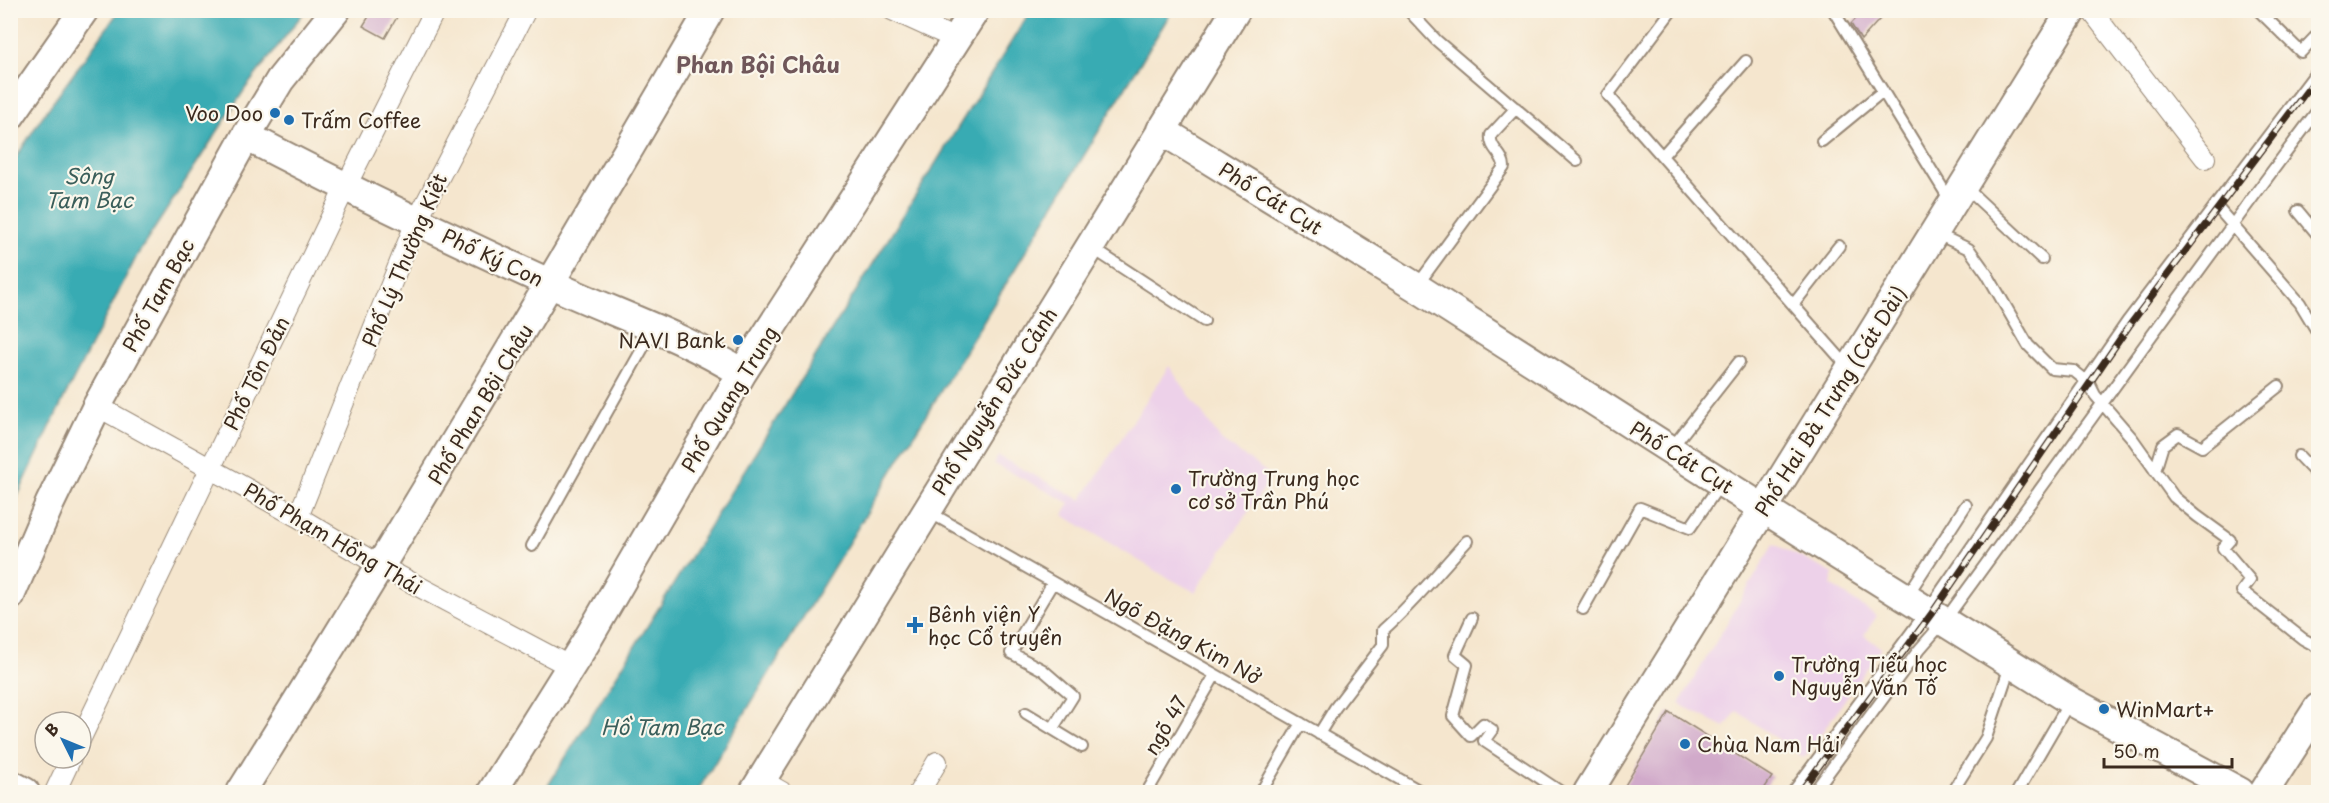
<svg xmlns="http://www.w3.org/2000/svg" width="2329" height="803" viewBox="0 0 2329 803" font-family="'Playpen Sans',sans-serif">
<style>
.built{fill:#edd1e9}
.water{fill:#39abb3;stroke:#3a6a68;stroke-width:1.5}
.building{fill:#d1aaca}
.lines{fill:none;stroke-linecap:round;stroke-linejoin:round}
.lane-casing{stroke:#988876;stroke-width:14}
.street-casing{stroke:#988876;stroke-width:22}
.secondary-casing{stroke:#988876;stroke-width:32}
.lane{stroke:#fff;stroke-width:10}
.street{stroke:#fff;stroke-width:20}
.secondary{stroke:#fff;stroke-width:28}
.rail-casing{stroke:#3b2a1e;stroke-width:7}
.rail{stroke:#fbf7ec;stroke-width:4.5;stroke-dasharray:14;stroke-linecap:butt}
.poi-dot{fill:#1f6fb2;stroke:#fbf7ec;stroke-width:2}
.labels{text-anchor:middle;dominant-baseline:central;stroke-width:4.5;stroke-linejoin:round;paint-order:stroke}
.poi-label{font-size:20px;fill:#3b2a1e;stroke:#fbf7ec;text-anchor:start}
.street-label{font-size:20px;fill:#3b2a1e;stroke:#fbf7ec}
.water-label{font-size:21px;font-style:italic;fill:#3a5e5a;stroke:#fbf7ec}
.quarter-label{font-size:22px;font-weight:bold;fill:#70575a;stroke:#fbf7ec}
</style>
<rect width="100%" height="100%" fill="#fbf7ec"/>
<filter id="ink" filterUnits="userSpaceOnUse"><feTurbulence type="fractalNoise" baseFrequency=".0167" numOctaves="2"/><feDisplacementMap in="SourceGraphic" scale="12" xChannelSelector="R" yChannelSelector="G"/><feConvolveMatrix kernelMatrix="1 2 1 2 8 2 1 2 1" color-interpolation-filters="sRGB"/></filter>
<filter id="wash" filterUnits="userSpaceOnUse"><feTurbulence type="fractalNoise" baseFrequency=".008" numOctaves="4" result="noise"/><feDisplacementMap in="SourceGraphic" scale="24" xChannelSelector="R" yChannelSelector="G"/><feGaussianBlur stdDeviation="1.35" result="paint"/><feColorMatrix in="noise" values="0 0 0 0 0 0 0 0 0 0 0 0 0 0 0 0 0 1.4 0 .05"/><feComposite in="paint" operator="in"/></filter>
<g filter="url(#wash)">
<rect width="100%" height="100%" fill="#f5e6ce"/>
<path class="built" d="M 1169,366 L 1221,440 L 1272,476 L 1195,592 L 1163,575 L 1063,515 L 1070,503 L 994,464 L 998,456 L 1081,500 Z
M 1774,544 L 1834,574 L 1831,585 L 1877,616 L 1864,635 L 1881,648 L 1804,758 L 1737,711 L 1725,727 L 1679,704 Z"/>
<path class="water" d="M 1031,10 L 1172,11 L 697,792 L 544,792 Z
M 119,11 L 305,11 L 245,89 L 138,254 L 64,398 L 11,510 L 11,165 L 40,120 Z"/>
<g id="blocks">
<path class="building" d="M 373,10 L 401,10 L 385,38 L 363,26 Z
M 1864,10 L 1888,10 L 1861,40 L 1851,24 Z
M 1669,712 L 1772,777 L 1762,792 L 1621,792 Z"/>
</g>
</g>
<g filter="url(#ink)">
<use href="#blocks" fill-opacity="0" stroke="#988876" stroke-width="1.5"/>
<g class="lines">
<defs>
<path id="lane" d="M 1408,10 L 1436,40 L 1577,161
M 1672,10 L 1608,95 L 1848,367
M 1833,10 L 1951,202
M 2258,10 L 2301,52 L 2318,34
M 1822,141 L 1883,91
M 1662,156 L 1746,61
M 1964,186 L 2042,259
M 2216,206 L 2300,303 L 2318,333
M 2298,211 L 2318,235
M 1935,233 L 1969,249 L 1987,274 L 2028,345 L 2052,369 L 2074,371 L 2089,383 L 2095,395 L 2132,438 L 2174,497 L 2197,516 L 2230,540 L 2223,548 L 2250,580 L 2242,591 L 2303,639 L 2318,647
M 1092,248 L 1204,321
M 1416,287 L 1504,167 C 1504,154 1489,149 1491,135 L 1516,108
M 1793,305 L 1839,246
M 1670,450 L 1739,362
M 2299,456 L 2318,476
M 2155,471 L 2163,445 L 2178,434 L 2202,447 L 2279,386
M 929,512 L 1422,792
M 532,546 L 654,328
M 1052,584 L 1011,653 L 1043,670 L 1073,696 L 1053,728
M 1907,596 L 1966,505
M 1583,609 L 1640,508 L 1690,528 L 1721,483
M 1472,618 L 1455,655 L 1467,665 L 1453,716 L 1471,736 L 1483,724 L 1492,730 L 1484,741 L 1561,792
M 1026,713 L 1082,747
M 1319,734 L 1335,708 L 1383,645 L 1383,630 C 1414,603 1439,571 1467,541
M 1147,792 L 1215,675
M 1261,792 L 1301,723
M 1793,792 L 1928,610 L 2127,322 L 2318,70
M 1814,792 L 1918,651 L 1945,620 C 2069,451 2191,278 2318,110
M 1952,792 L 1986,738 L 2010,666
M 2017,792 L 2070,701"/>
<path id="street" d="M 892,10 L 958,40
M 2091,10 L 2205,158
M 97,406 L 298,517 L 382,567 L 571,667
M 298,517 L 416,222 L 526,10
M 81,738 L 345,188 L 435,10
M 761,780 L 782,792
M 55,792 L 71,758
M 919,792 L 937,762"/>
<path id="secondary" d="M 10,116 L 84,10
M 1161,130 L 1416,287 L 1721,482 L 2071,701 L 2240,792
M 246,136 C 345,188 446,236 549,283 C 613,313 682,335 742,373
M 10,596 L 50,503 L 97,406 L 246,136 L 280,80 L 336,10
M 10,784 L 25,792
M 241,792 C 402,534 557,273 710,10
M 492,792 L 586,642 L 742,373 L 975,10
M 754,792 L 1236,10
M 1588,792 L 2072,10
M 2264,792 L 2318,708"/>
</defs>
<use href="#lane" class="lane-casing"/>
<use href="#street" class="street-casing"/>
<use href="#secondary" class="secondary-casing"/>
<use href="#lane" class="lane"/>
<use href="#street" class="street"/>
<use href="#secondary" class="secondary"/>
<defs>
<path id="rail" d="M 1800,792 L 1932,613 L 2129,326 L 2318,76"/>
</defs>
<use href="#rail" class="rail-casing"/>
<use href="#rail" class="rail"/>
</g>
</g>
<g class="poi-dot">
<circle cx="275" cy="113" r="6"/>
<circle cx="289" cy="120" r="6"/>
<circle cx="738" cy="340" r="6"/>
<circle cx="1176" cy="489" r="6"/>
<path d="M912 616h6v6h6v6h-6v6h-6v-6h-6v-6h6z"/>
<circle cx="1779" cy="676" r="6"/>
<circle cx="2104" cy="709" r="6"/>
<circle cx="1685" cy="744" r="6"/>
</g>
<g class="labels">
<g class="poi-label">
<text x="263" y="113" text-anchor="end">Voo Doo</text>
<text x="301" y="120">Trấm Coffee</text>
<text x="726" y="340" text-anchor="end">NAVI Bank</text>
<text x="1188" y="478">Trường Trung học<tspan x="1188" dy="23">cơ sở Trần Phú</tspan></text>
<text x="928" y="614">Bênh viện Y<tspan x="928" dy="23">học Cổ truyền</tspan></text>
<text x="1791" y="664">Trường Tiểu học<tspan x="1791" dy="23">Nguyễn Văn Tố</tspan></text>
<text x="2116" y="709">WinMart+</text>
<text x="1697" y="744">Chùa Nam Hải</text>
</g>
<g class="street-label">
<text transform="translate(1271 198) rotate(32)">Phố Cát Cụt</text>
<text transform="translate(493 257) rotate(25)">Phố Ký Con</text>
<text transform="translate(404 260) rotate(-67)">Phố Lý Thường Kiệt</text>
<text transform="translate(158 295) rotate(-61)">Phố Tam Bạc</text>
<text transform="translate(256 373) rotate(-64)">Phố Tôn Đản</text>
<text transform="translate(729 399) rotate(-59)">Phố Quang Trung</text>
<text transform="translate(994 401) rotate(-58)">Phố Nguyễn Đức Cảnh</text>
<text transform="translate(1830 401) rotate(-58)">Phố Hai Bà Trưng (Cát Dài)</text>
<text transform="translate(480 404) rotate(-59)">Phố Phan Bội Châu</text>
<text transform="translate(1682 457) rotate(32)">Phố Cát Cụt</text>
<text transform="translate(333 538) rotate(30)">Phố Phạm Hồng Thái</text>
<text transform="translate(1183 636) rotate(29)">Ngõ Đặng Kim Nở</text>
<text transform="translate(1165 725) rotate(-60)">ngõ 47</text>
</g>
<g class="water-label">
<text x="89" y="175">Sông<tspan x="89" dy="24">Tam Bạc</tspan></text>
<text x="662" y="726">Hồ Tam Bạc</text>
</g>
<g class="quarter-label">
<text x="758" y="63">Phan Bội Châu</text>
</g>
</g>
<rect width="2329" height="803" fill="none" stroke="#fbf7ec" stroke-width="36"/>
<g transform="translate(63 740) rotate(313)"><circle r="28" fill="#fbf7ec" stroke="#aea59a" stroke-width="1.5"/>
<path d="M0-4.5L10 22L0 15L-10 22Z" fill="#1f6fb2"/>
<text y="-9" font-size="16" font-weight="bold" text-anchor="middle" fill="#3b2a1e">B</text>
</g>
<path d="M2104 758v9h128v-9" fill="none" stroke="#3b2a1e" stroke-width="3"/>
<text x="2113" y="758" font-size="18" fill="#3b2a1e" stroke="#fbf7ec" stroke-width="4.5" paint-order="stroke">50 m</text>
</svg>
